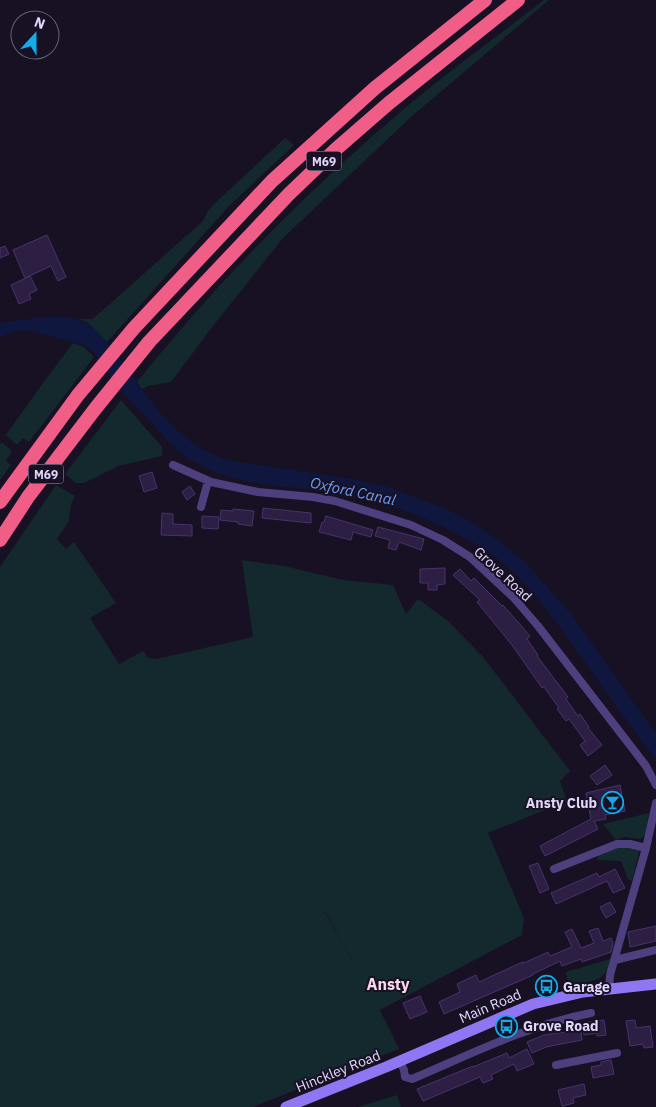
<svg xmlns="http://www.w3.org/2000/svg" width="656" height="1107" viewBox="0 0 656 1107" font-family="'IBM Plex Sans',sans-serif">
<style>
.green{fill:#14292d;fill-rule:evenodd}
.water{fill:#0f173e}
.building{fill:#2d1e43;stroke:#49336c}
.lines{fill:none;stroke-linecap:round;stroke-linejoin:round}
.street{stroke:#4e407e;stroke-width:8}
.secondary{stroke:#9176f3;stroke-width:11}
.highway{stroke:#f05d87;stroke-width:14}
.labels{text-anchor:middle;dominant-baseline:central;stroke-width:4;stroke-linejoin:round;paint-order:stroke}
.shield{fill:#171123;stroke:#a59cba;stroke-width:1}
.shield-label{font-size:12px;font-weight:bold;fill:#e2d7fb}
.street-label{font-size:14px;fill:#e2d7fb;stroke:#171123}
.poi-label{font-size:14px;font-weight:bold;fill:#e2d7fb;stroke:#171123;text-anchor:start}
.water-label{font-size:15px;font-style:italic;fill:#6e9cf2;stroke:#171123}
.quarter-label{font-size:16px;font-weight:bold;fill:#fbd8e8;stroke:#171123}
</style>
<rect width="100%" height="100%" fill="#171123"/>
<path class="green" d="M 544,0 L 549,0 L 411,117 L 283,238 L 213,326 L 171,382 L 148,386 L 142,389 L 137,382 C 215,285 303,195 398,114 C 445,74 495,38 544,0 Z
M 285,138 L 294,145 L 230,205 L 107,342 L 87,322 L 78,319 L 92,319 L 102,311 L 203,221 L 208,211 L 213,205 Z
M 73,343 L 84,347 L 94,357 L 29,442 L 23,438 L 17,445 L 6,435 L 43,383 Z
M 121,400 L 162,447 L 162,456 L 118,466 L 84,483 L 76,483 L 65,474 Z
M 2,442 L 12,451 L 6,461 L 11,465 L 0,480 L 0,444 Z
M 56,485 L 75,496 L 71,504 L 69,521 L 57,539 L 66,549 L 74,542 L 116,603 L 90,618 L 119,664 L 143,651 L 148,658 L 156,659 L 253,637 L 242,560 L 284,566 L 343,580 L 393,585 L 406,614 L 418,599 L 448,621 L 484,658 L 570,771 L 560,781 L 567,801 L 488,833 L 524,918 L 522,935 L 380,1010 L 399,1049 L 253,1107 L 0,1107 L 0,567 ZM 324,910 L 364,981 L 324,911 Z
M 649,813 L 645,835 L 640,839 L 624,837 L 616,840 L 603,824 Z
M 618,846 L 640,848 L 632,881 L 628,879 L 621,861 L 597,860 L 599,854 Z
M 610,959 L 612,961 C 603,984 590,982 568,983 L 566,972 Z
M 397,1095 L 401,1107 L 358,1107 Z"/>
<path class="water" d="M 42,317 C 64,316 78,315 96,330 C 129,365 151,411 189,440 C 200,449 214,455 227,460 L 358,480 L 388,487 L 447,509 L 478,526 L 499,541 L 526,563 L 572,615 L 656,734 L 656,760 C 634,731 613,702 592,672 C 560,628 529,578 482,548 C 434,519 394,504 339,494 C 290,485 237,488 193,461 C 175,451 163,435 149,420 C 141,412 133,404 126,396 C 113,381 103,365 92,350 L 85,345 L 28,330 L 16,331 L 0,337 L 0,323 Z"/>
<path class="building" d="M 47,235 L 66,277 L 58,281 L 51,266 L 25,278 L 13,250 Z
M 5,246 L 9,254 L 0,258 L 0,248 Z
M 30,276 L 37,290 L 29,294 L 31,299 L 19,304 L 11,285 Z
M 152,472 L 157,488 L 144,492 L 139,476 Z
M 190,486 L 195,494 L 187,500 L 182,492 Z
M 263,508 L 311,513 L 311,523 L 262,518 Z
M 233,509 L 254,511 L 252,526 L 238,524 L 238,522 L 220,520 L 221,510 L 233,511 Z
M 162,513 L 173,514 L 173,524 L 192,525 L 192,536 L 161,535 Z
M 202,516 L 219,517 L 218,529 L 202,528 Z
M 326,516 L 373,530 L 371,537 L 353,532 L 351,540 L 319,532 L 322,522 L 324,522 Z
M 378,527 L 424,539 L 421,550 L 399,542 L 396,550 L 388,548 L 390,540 L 375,536 Z
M 445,568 L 445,584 L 437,585 L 437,590 L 428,590 L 428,583 L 420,583 L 420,569 Z
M 460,569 L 471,581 L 474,578 L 502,606 L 503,605 L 530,636 L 527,639 L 538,655 L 537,656 L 568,697 L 566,699 L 578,716 L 580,714 L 589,727 L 588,728 L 602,745 L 588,756 L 580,745 L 585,741 L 569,719 L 566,721 L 557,709 L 559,708 L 544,687 L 542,688 L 512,645 L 477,602 L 480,600 L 453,575 Z
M 605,765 L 612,775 L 597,785 L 590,776 Z
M 620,785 L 625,811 L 605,815 L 606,819 L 594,821 L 598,829 L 545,856 L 540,846 L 591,819 L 586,793 Z
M 538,863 L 549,889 L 540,893 L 529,866 Z
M 615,869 L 625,888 L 613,893 L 607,881 L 556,904 L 551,893 L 597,873 L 599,877 Z
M 610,902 L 616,912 L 606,918 L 600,907 Z
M 656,926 L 656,941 L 630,947 L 628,932 Z
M 598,928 L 603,941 L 611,938 L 613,943 L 611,952 L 582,962 L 581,959 L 562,966 L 560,961 L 533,974 L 533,975 L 444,1014 L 439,1002 L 460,992 L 457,984 L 476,975 L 479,982 L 516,965 L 523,962 L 524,963 L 548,952 L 550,956 L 572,947 L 565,932 L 572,929 L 581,948 L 594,943 L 589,931 Z
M 420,996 L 427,1012 L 410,1019 L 403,1003 Z
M 604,1020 L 606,1035 L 597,1036 L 597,1033 L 584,1035 L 582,1023 Z
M 635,1020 L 636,1028 L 650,1026 L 653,1047 L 644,1048 L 643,1044 L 630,1046 L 626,1021 Z
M 581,1030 L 582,1040 L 546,1047 L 532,1053 L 527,1042 L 544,1035 Z
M 527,1049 L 534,1064 L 517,1071 L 514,1064 L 491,1075 L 493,1079 L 483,1083 L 480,1077 L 423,1101 L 417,1089 L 473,1066 L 473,1067 L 507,1053 L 509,1058 Z
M 611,1060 L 614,1074 L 593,1078 L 591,1067 L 601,1065 L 601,1062 Z
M 584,1084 L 586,1095 L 573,1098 L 574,1103 L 562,1106 L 558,1090 Z"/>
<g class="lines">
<path class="street" d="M 173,465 L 211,482 L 258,492 L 313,497 L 335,501 L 411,525 L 443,540 L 470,557 L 513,597 L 538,626 L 646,766 L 656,785
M 201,507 L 208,481
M 554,869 L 617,844 L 630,844 L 646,848
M 615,960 L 656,950
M 609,989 L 610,975 L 646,848 L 656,803
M 400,1061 L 404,1070 L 405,1077 L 412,1079 C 471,1054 528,1025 591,1013
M 556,1065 L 617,1053"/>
<path class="secondary" d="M 286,1107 L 386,1067 L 533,1004 L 583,992 L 656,984"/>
<path class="highway" d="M 0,502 L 78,395 L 134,328 L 272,181 L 375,88 L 485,0
M 0,540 L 28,497 L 95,409 L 149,342 L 289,194 L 335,150 L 389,103 L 518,0"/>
</g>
<defs>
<symbol id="bar-ring" viewBox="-11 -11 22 22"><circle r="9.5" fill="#171123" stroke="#15abe9" stroke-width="1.5"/><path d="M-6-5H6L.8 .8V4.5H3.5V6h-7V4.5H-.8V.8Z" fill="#15abe9"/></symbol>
<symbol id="bus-ring" viewBox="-11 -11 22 22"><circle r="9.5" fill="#171123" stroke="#15abe9" stroke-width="1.5"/><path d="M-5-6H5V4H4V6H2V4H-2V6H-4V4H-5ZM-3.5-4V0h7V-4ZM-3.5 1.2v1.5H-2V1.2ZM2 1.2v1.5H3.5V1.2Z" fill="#15abe9"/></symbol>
</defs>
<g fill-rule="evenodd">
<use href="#bar-ring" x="600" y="790" width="25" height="25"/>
<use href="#bus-ring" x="534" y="974" width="25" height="25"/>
<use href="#bus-ring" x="494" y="1014" width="25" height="25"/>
</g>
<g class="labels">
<g class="shield">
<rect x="306.5" y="151.5" width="35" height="19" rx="4"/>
<rect x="28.5" y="464.5" width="35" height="19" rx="4"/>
</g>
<g class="shield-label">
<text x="324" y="161">M69</text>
<text x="46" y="474">M69</text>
</g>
<g class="street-label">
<text transform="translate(503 574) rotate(43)">Grove Road</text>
<text transform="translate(490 1006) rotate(-23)">Main Road</text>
<text transform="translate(338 1071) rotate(-22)">Hinckley Road</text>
</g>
<g class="poi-label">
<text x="597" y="803" text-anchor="end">Ansty Club</text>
<text x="563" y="987">Garage</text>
<text x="523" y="1026">Grove Road</text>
</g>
<g class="water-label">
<text transform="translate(353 491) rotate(12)">Oxford Canal</text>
</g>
<g class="quarter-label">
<text x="388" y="984">Ansty</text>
</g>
</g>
<g transform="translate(35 35) rotate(21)"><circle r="24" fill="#171123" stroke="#686079"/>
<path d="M0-4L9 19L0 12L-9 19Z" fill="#15abe9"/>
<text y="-8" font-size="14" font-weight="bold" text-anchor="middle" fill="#e2d7fb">N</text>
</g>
</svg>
